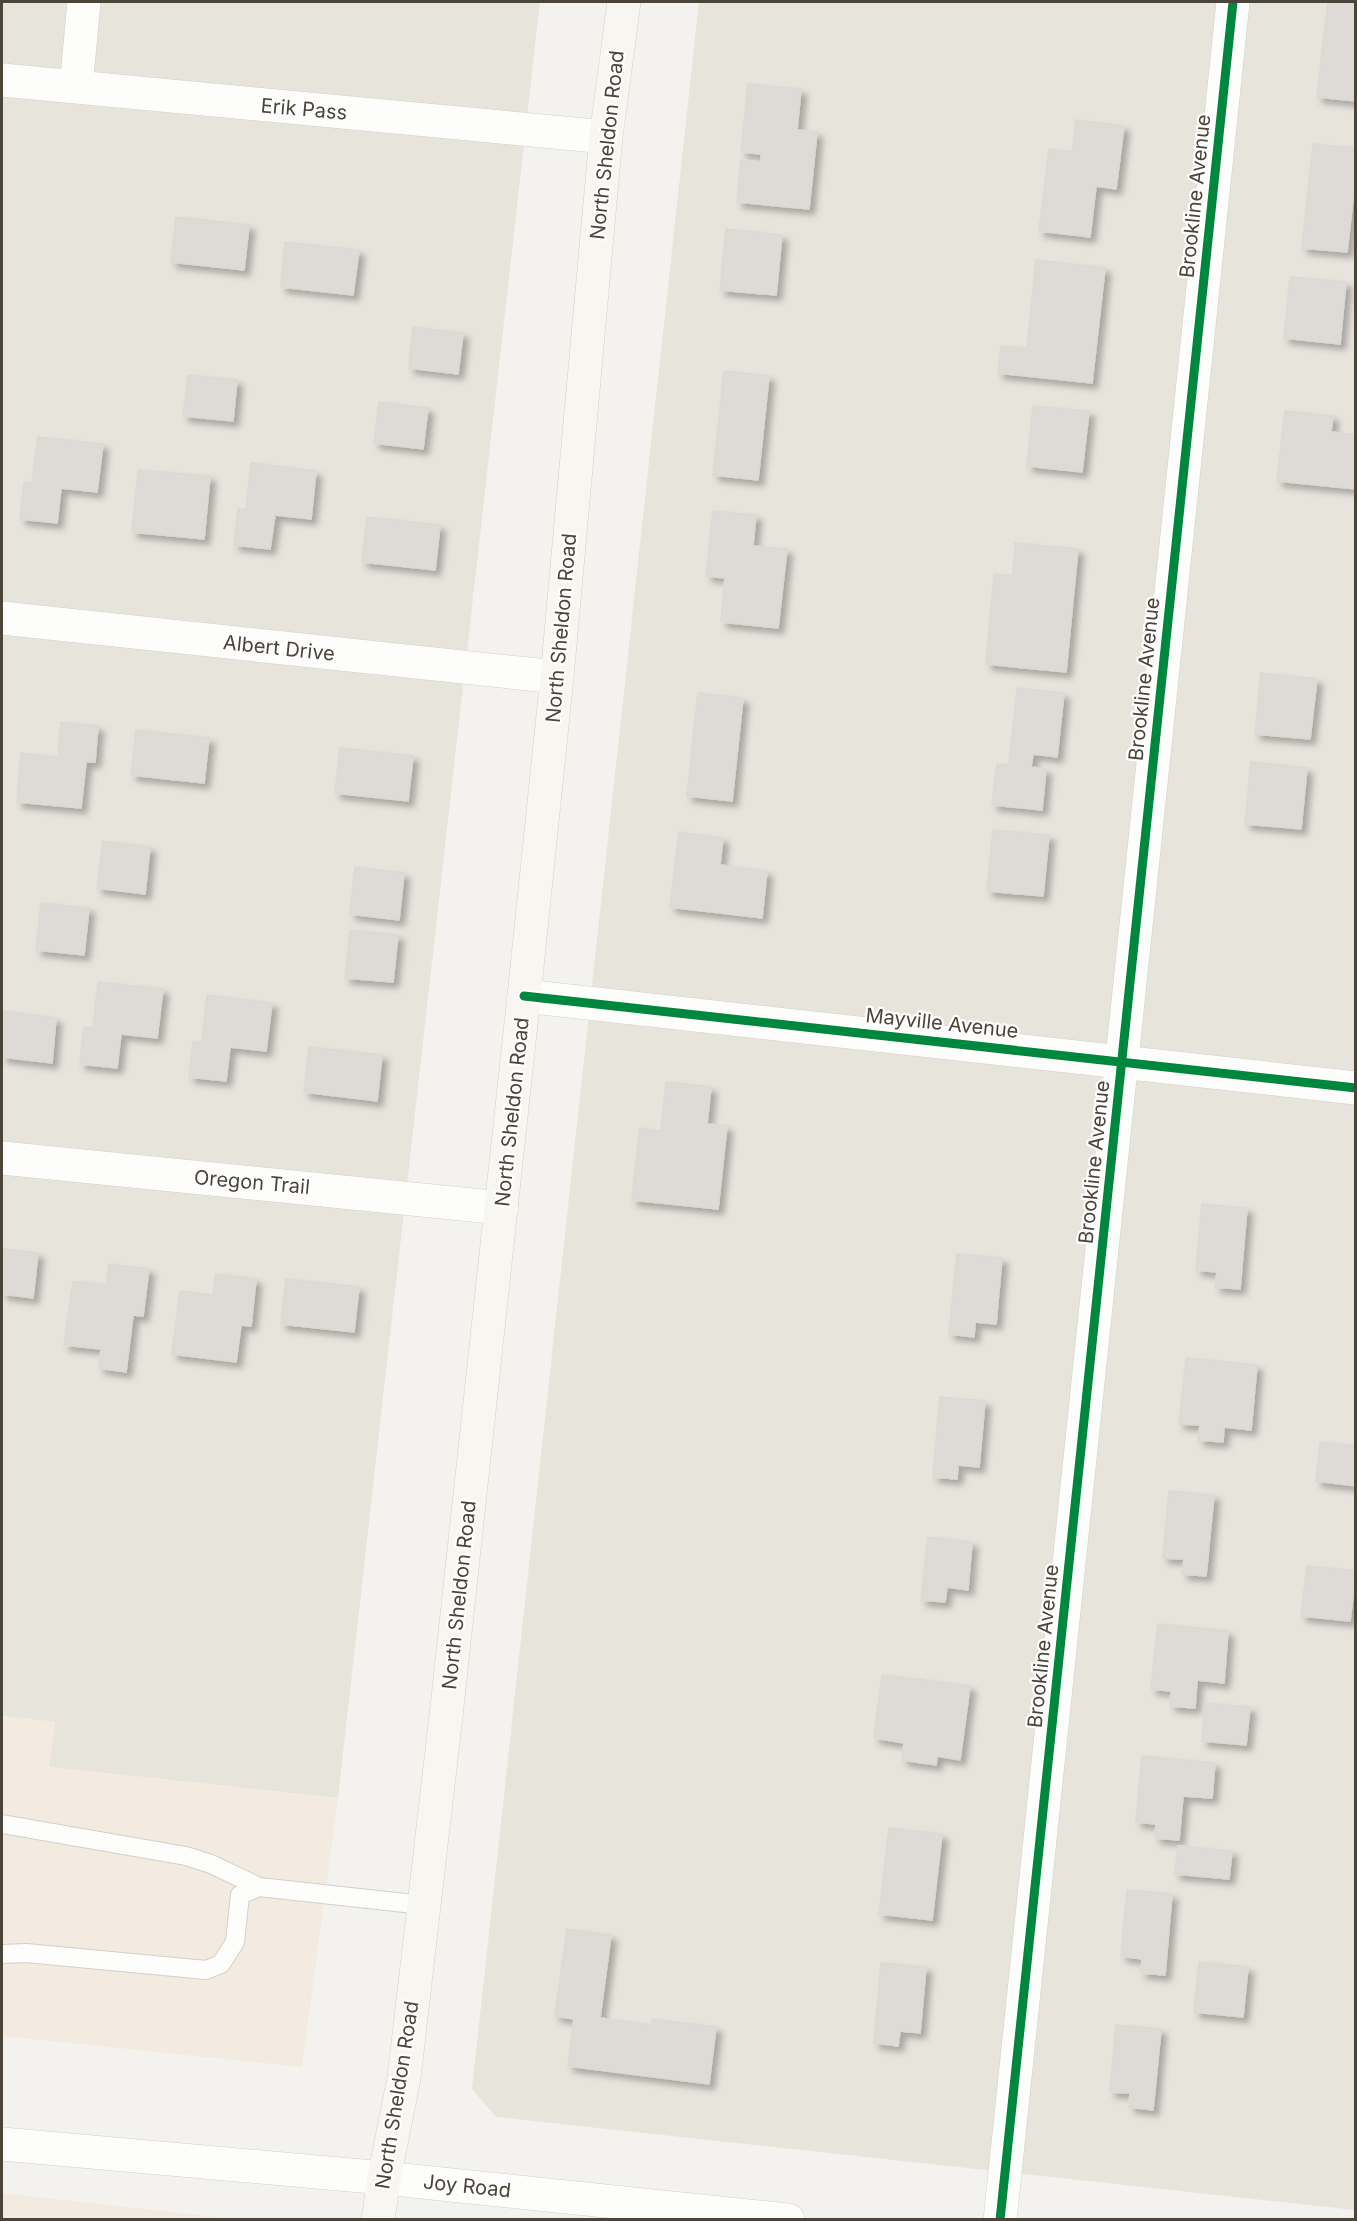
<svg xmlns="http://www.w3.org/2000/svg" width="1357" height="2221" viewBox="0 0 1357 2221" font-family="Inter,sans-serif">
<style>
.residential{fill:#e7e4dc}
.commercial{fill:#f3ebdf}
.building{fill:#dedbd6;stroke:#dcd9d4;stroke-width:1.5;filter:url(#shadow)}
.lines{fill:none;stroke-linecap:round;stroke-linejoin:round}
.service-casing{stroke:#d2d0cb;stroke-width:20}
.minor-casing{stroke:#d2d0cb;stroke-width:34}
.tertiary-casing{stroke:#d2d0cb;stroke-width:34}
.secondary-casing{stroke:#d3cfc5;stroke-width:34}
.service{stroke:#fdfdfc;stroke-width:18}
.minor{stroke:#fdfdfc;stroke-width:33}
.tertiary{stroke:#fdfdfc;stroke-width:33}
.secondary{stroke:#f7f6f1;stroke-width:33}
.cycleway-casing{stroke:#fff;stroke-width:13}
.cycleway{stroke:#00873e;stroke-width:9}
.labels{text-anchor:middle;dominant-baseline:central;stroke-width:4.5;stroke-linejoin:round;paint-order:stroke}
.street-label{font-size:20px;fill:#4b4439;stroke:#fff}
</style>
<defs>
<filter id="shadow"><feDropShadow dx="5.5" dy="5.5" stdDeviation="3" flood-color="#0004"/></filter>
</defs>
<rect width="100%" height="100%" fill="#f4f2ee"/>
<path class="residential" d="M 2,2 L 540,2 L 338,1798 L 49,1767 L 55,1722 L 2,1716 Z
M 699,2 L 1355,2 L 1355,2210 L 496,2117 L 472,2089 Z"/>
<path class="commercial" d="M 2,1716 L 55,1722 L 49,1767 L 338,1798 L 302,2067 L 2,2036 Z
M 2,2193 L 236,2219 L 2,2219 Z"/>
<path class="building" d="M 1328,2 L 1356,2 L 1356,101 L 1317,97 Z
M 748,84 L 801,89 L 797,130 L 817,132 L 809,209 L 737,202 L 741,160 L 761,162 L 761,154 L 741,152 Z
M 1076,120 L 1124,126 L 1116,189 L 1096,186 L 1090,237 L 1039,231 L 1049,149 L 1072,152 Z
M 1313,144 L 1356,148 L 1356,172 L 1347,252 L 1302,248 Z
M 176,217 L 249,225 L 244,270 L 171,262 Z
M 726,229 L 782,235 L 776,295 L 720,290 Z
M 285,242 L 359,250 L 353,295 L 281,287 Z
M 1036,260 L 1105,268 L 1092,383 L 998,373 L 1001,346 L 1027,348 Z
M 1290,277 L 1346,282 L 1340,344 L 1284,338 Z
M 413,327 L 463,333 L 458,374 L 409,368 Z
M 724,371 L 769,376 L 758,480 L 713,475 Z
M 188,375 L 237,380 L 233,421 L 183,416 Z
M 379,402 L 428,408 L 423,449 L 374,443 Z
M 1033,406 L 1089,411 L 1082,472 L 1027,466 Z
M 1285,411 L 1333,416 L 1331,432 L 1356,435 L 1356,489 L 1277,481 Z
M 38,437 L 103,444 L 97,492 L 61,488 L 57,523 L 20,519 L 24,482 L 32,483 Z
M 251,463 L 316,471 L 311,519 L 275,515 L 270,549 L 234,545 L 238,509 L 246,510 Z
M 138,470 L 210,476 L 204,539 L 132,532 Z
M 713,511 L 756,515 L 753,546 L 787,549 L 778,628 L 721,622 L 725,578 L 706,576 Z
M 367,517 L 440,525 L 435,570 L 362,562 Z
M 1015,543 L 1078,549 L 1066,672 L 986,664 L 994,574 L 1013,576 Z
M 1261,673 L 1317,679 L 1310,739 L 1255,734 Z
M 1017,688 L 1064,693 L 1057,757 L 1033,754 L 1031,767 L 1046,769 L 1042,810 L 992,805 L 997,764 L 1009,765 Z
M 698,693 L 743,698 L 732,801 L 687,796 Z
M 61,722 L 98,726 L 95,762 L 86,762 L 81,808 L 17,802 L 21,753 L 58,757 Z
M 136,730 L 209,738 L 204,783 L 131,775 Z
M 340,748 L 413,756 L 408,801 L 335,793 Z
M 1251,762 L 1307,768 L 1301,829 L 1245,824 Z
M 993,830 L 1049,835 L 1043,896 L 987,891 Z
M 679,832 L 723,838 L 720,865 L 767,871 L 762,918 L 670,907 Z
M 103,841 L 150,847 L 145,894 L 97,888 Z
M 355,867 L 404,873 L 399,920 L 350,914 Z
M 41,903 L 89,908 L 84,955 L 36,950 Z
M 350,930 L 398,935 L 393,982 L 345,978 Z
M 98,982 L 163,989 L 157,1038 L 121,1034 L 117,1068 L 80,1064 L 84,1027 L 93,1029 Z
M 207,995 L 272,1003 L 266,1051 L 230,1047 L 226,1081 L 189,1077 L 193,1041 L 202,1042 Z
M 2,1011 L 56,1018 L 52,1063 L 2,1057 Z
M 309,1047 L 382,1055 L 377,1101 L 304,1092 Z
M 666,1082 L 711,1087 L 707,1124 L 727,1126 L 718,1209 L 632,1200 L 640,1128 L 661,1131 Z
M 1202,1204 L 1247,1208 L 1240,1289 L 1215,1287 L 1217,1272 L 1196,1270 Z
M 2,1249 L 38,1253 L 33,1298 L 2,1294 Z
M 957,1254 L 1002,1258 L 996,1324 L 975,1322 L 974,1337 L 949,1334 Z
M 109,1264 L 149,1269 L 143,1316 L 133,1315 L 126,1372 L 99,1368 L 101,1349 L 64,1345 L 73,1281 L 106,1285 Z
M 216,1274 L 256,1279 L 251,1326 L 241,1325 L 236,1362 L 172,1354 L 180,1291 L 213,1295 Z
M 286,1279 L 359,1287 L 354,1332 L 281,1324 Z
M 1186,1358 L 1257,1365 L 1251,1430 L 1224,1427 L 1223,1442 L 1198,1440 L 1200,1425 L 1179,1424 Z
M 940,1397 L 985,1401 L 979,1467 L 958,1465 L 957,1479 L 933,1477 Z
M 1320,1442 L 1356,1446 L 1356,1486 L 1316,1481 Z
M 1169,1491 L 1214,1495 L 1206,1576 L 1182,1574 L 1184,1559 L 1163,1558 Z
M 928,1537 L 972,1542 L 968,1590 L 947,1587 L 945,1602 L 921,1600 Z
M 1307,1566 L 1356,1571 L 1350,1621 L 1301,1616 Z
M 1158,1624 L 1228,1631 L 1224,1683 L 1197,1680 L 1195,1708 L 1170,1706 L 1171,1691 L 1151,1689 Z
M 882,1675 L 970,1686 L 960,1760 L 937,1756 L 936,1765 L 902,1760 L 904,1743 L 874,1738 Z
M 1205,1703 L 1250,1707 L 1246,1745 L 1202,1741 Z
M 1142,1756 L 1215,1763 L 1212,1798 L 1183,1796 L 1179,1840 L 1155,1838 L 1156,1824 L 1136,1822 Z
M 889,1828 L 942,1834 L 932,1920 L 879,1914 Z
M 1178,1846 L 1232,1851 L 1229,1879 L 1175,1874 Z
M 1127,1890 L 1172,1894 L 1165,1975 L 1141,1973 L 1142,1959 L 1121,1956 Z
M 567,1929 L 611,1935 L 600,2018 L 651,2025 L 652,2019 L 716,2027 L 709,2084 L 568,2066 L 574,2019 L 555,2016 Z
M 1199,1962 L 1248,1967 L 1243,2017 L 1194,2012 Z
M 881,1963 L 926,1967 L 920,2033 L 900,2031 L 898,2046 L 874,2043 Z
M 1116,2025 L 1161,2029 L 1153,2110 L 1129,2107 L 1130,2093 L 1110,2092 Z"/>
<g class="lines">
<defs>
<path id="service" d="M 2,1824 L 186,1856 L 211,1864 L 259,1887
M 2,1954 L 26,1953 L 206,1970 L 221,1964 L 235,1942 L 240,1895 L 259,1887 L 423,1905"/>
<path id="minor" d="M 2,80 L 606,137
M 76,87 L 84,2
M 2,618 L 557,677
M 524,996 L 1356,1088
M 2,1158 L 502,1208
M 1000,2220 L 1233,2"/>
<path id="tertiary" d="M 2,2144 L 384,2178 L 788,2220"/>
<path id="secondary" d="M 378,2220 L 384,2178 L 404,2078 L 446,1716 L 524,996 L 557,677 L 606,137 L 624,2"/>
</defs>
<use href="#service" class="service-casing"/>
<use href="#minor" class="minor-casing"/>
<use href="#tertiary" class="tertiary-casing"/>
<use href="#secondary" class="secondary-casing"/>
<use href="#service" class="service"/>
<use href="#minor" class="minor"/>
<use href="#tertiary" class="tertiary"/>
<use href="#secondary" class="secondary"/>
<defs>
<path id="cycleway" d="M 524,996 L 1356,1088
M 1000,2220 L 1233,2"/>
</defs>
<use href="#cycleway" class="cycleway-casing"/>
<use href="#cycleway" class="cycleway"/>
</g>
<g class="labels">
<g class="street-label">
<text transform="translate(304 109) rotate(5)">Erik Pass</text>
<text transform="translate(607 145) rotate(-84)">North Sheldon Road</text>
<text transform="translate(1195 196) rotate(-84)">Brookline Avenue</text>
<text transform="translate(561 628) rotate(-85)">North Sheldon Road</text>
<text transform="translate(279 648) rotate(6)">Albert Drive</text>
<text transform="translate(1144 679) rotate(-84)">Brookline Avenue</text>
<text transform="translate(942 1023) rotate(6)">Mayville Avenue</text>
<text transform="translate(512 1112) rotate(-84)">North Sheldon Road</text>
<text transform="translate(1094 1162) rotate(-84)">Brookline Avenue</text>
<text transform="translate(252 1182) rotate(5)">Oregon Trail</text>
<text transform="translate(459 1595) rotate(-84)">North Sheldon Road</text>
<text transform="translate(1043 1646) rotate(-84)">Brookline Avenue</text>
<text transform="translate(397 2095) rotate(-81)">North Sheldon Road</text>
<text transform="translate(467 2186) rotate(6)">Joy Road</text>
</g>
</g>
<rect width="1357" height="2221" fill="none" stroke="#4b4439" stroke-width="6"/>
</svg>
